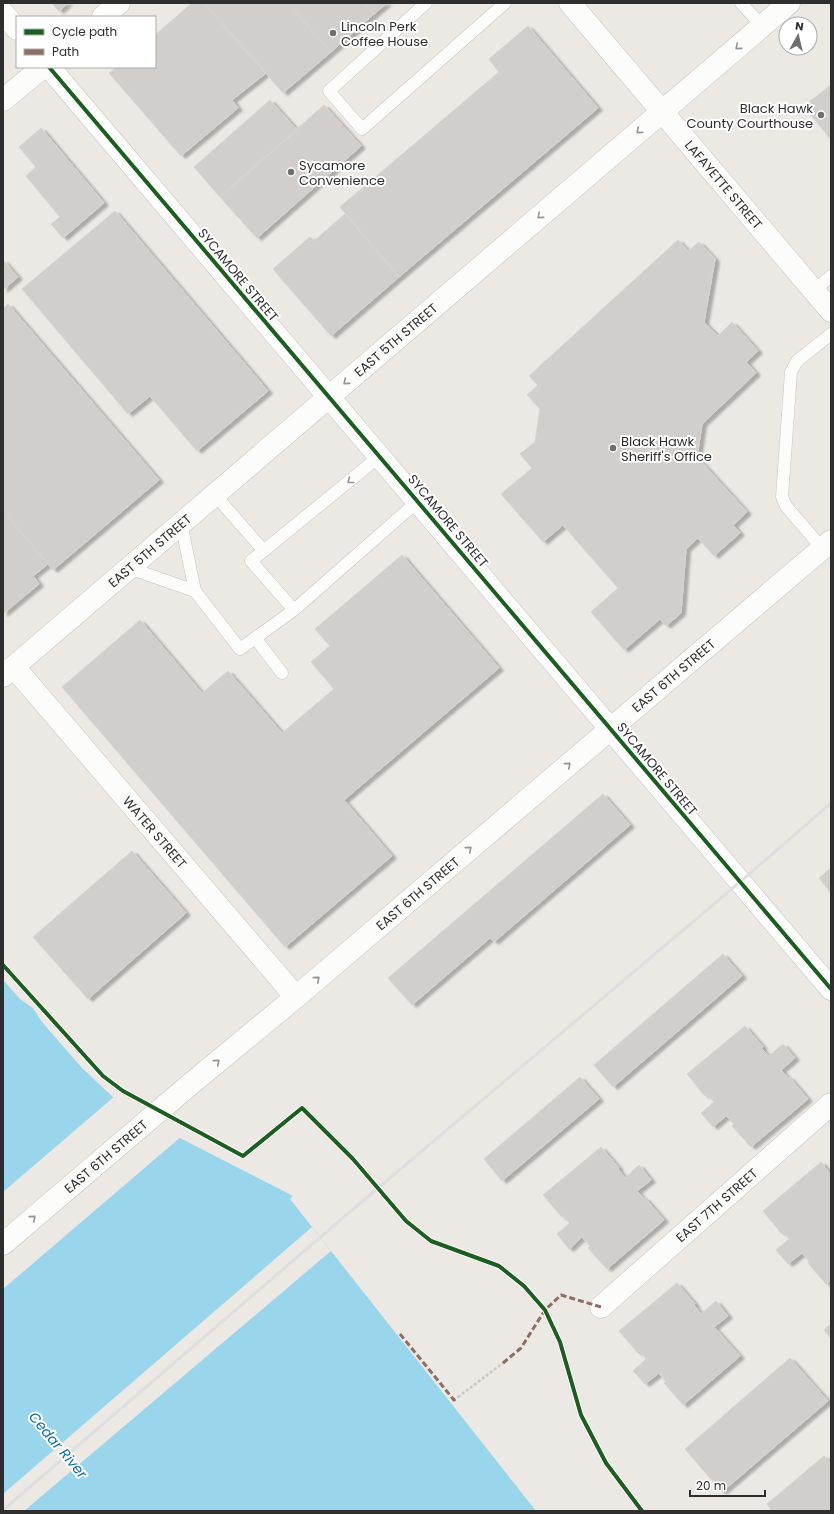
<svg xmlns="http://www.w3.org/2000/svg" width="834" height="1514" viewBox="0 0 834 1514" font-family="Poppins,sans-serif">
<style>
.water{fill:#99d6ec}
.pier{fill:#ece8e4}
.building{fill:#d1cecb;stroke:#d7d4d0;filter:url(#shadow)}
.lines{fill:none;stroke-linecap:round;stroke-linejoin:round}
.lane-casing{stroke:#c5c4c5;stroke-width:13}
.street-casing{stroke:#c5c4c5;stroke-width:23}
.secondary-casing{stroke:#c5c4c5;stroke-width:23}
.path{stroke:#c9c9c8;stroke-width:2.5;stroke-dasharray:3 2;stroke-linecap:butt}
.lane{stroke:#fcfcfb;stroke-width:12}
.street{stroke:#fcfcfb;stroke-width:22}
.secondary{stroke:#fcfcfb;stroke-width:22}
.rail{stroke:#dfdfe1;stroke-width:3}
.quiet{stroke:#8d6e63;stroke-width:3;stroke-dasharray:6 3;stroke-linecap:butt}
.cycleway-casing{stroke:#fff;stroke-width:6}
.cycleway{stroke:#1b5e20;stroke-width:4}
.oneway{stroke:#959594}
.poi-dot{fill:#706f6e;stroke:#fff;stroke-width:1.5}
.labels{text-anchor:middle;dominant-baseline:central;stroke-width:4;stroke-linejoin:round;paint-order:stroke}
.poi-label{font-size:13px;fill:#2e2e2e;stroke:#fff;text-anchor:start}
.street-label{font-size:13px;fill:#2e2e2e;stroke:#fff}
.water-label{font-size:14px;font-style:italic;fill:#0d6fa3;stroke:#fff}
</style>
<defs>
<filter id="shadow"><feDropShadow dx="4.5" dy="2.5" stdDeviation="1" flood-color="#0004"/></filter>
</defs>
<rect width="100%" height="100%" fill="#ece8e4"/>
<path class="water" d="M 3,980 L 20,999 L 33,1008 L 42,1022 L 82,1068 L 114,1098 L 180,1138 L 293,1196 L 290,1199 L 536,1511 L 3,1511 Z"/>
<path class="pier" d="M 115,1096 L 128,1106 L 182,1136 L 3,1289 L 3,1192 Z
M 312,1227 L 331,1251 L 24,1511 L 3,1511 L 3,1494 Z"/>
<path class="building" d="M 52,3 L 68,3 L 59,11 Z
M 192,3 L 204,3 L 266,73 L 232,100 L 238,108 L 181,156 L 109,73 L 117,67 L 155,67 L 155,35 Z
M 204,3 L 288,3 L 331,52 L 283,93 Z
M 288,3 L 364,3 L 374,14 L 331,52 Z
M 364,3 L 387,3 L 374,14 Z
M 528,26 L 598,108 L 399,277 L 340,207 L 499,72 L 489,59 Z
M 831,85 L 831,140 L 804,106 Z
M 270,100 L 297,130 L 220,197 L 194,167 Z
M 324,105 L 361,146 L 257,238 L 220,197 Z
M 41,128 L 104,203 L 63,238 L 51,224 L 60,217 L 26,176 L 36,167 L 19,147 Z
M 115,211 L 268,391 L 197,451 L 150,396 L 128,414 L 22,289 Z
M 345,214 L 399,277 L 331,336 L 273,269 L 310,237 L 314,241 Z
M 678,240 L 688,251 L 699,242 L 715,259 L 704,322 L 718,336 L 732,322 L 758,351 L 746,362 L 756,373 L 702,424 L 697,457 L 747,512 L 733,525 L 740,533 L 714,556 L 698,538 L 686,549 L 681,613 L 666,626 L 660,619 L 624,650 L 591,612 L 618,588 L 563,525 L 543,542 L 501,494 L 532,468 L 520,454 L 535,442 L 540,409 L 527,395 L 538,385 L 529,376 Z
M 3,260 L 18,277 L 3,290 Z
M 8,304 L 159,480 L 53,570 L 3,511 L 3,309 Z
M 3,511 L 48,564 L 33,576 L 39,584 L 3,614 Z
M 402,555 L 499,668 L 344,800 L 392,856 L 285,947 L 62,687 L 140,620 L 202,693 L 228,671 L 282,733 L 334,689 L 311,662 L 330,646 L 315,629 Z
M 603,794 L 630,825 L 494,942 L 490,938 L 412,1005 L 388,978 Z
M 132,851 L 186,913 L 88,999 L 33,937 Z
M 831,868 L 831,893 L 819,878 Z
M 723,954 L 742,976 L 613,1087 L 594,1065 Z
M 745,1026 L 763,1047 L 761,1048 L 769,1056 L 783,1044 L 795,1058 L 781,1070 L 788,1078 L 789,1077 L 808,1099 L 751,1147 L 732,1126 L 734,1124 L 726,1116 L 713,1127 L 701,1113 L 714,1102 L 707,1094 L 705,1096 L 687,1074 Z
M 580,1077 L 599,1099 L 502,1181 L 484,1159 Z
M 601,1147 L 619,1168 L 618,1169 L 625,1178 L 639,1165 L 651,1180 L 637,1191 L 644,1199 L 645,1198 L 664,1220 L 607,1269 L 588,1248 L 590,1246 L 582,1237 L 569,1249 L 557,1234 L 570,1223 L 563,1216 L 562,1217 L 543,1195 Z
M 821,1162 L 831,1175 L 831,1280 L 826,1284 L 808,1263 L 809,1261 L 802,1253 L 788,1264 L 776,1250 L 789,1239 L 783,1231 L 781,1233 L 763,1211 Z
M 677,1283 L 695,1304 L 694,1305 L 701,1314 L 716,1301 L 728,1316 L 714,1327 L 740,1356 L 683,1405 L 664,1383 L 666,1382 L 659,1373 L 645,1384 L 633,1371 L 646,1359 L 640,1351 L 638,1353 L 619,1331 Z
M 831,1324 L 831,1338 L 824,1330 Z
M 790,1358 L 828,1401 L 722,1492 L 685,1449 Z
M 824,1456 L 831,1464 L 831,1511 L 772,1511 L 767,1504 Z"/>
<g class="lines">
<defs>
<path id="lane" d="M 426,3 L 329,91 L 362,129 L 505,3
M 741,3 L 762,26
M 814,291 L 831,276
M 380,456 L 251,561 L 294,610 L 418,501
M 215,495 L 264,551
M 822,548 L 786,506 L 782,497 L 791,372 L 797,361 L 831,334
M 129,568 L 195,591 L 181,523
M 195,591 L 240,649 L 294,610
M 255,638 L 282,673"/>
<g id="street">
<path id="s1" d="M 14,667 L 296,997"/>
<path id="s2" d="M 601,1307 L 831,1104"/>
</g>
<g id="secondary">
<path id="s3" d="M 570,3 L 831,311"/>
<path d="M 3,13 L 17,29"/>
<path d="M 103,17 L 119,3"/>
<path d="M 49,67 L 831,989"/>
<path d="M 3,100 L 43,67"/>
<path id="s4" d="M 3,676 L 789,3"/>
<path id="s5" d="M 3,1244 L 187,1087 L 296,997 L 831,541"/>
</g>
</defs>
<use href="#lane" class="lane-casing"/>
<use href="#street" class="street-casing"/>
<use href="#secondary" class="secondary-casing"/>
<path class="path" d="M 458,1397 L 503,1363"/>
<use href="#lane" class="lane"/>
<use href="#street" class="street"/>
<use href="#secondary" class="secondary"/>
<path class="rail" d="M 3,1510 L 338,1222 L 740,882 L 831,803"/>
<path class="quiet" d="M 400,1334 L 454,1400 L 458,1397
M 503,1363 L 521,1348 L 545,1310 L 561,1295 L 601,1307"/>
<defs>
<path id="cycleway" d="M 49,67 L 831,989
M 3,965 L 103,1076 L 123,1091 L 243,1156 L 302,1108 L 353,1159 L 406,1221 L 431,1241 L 499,1266 L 524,1286 L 545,1310 L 560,1342 L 581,1415 L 606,1463 L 642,1511"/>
</defs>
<use href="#cycleway" class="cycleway-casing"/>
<use href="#cycleway" class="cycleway"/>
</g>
<defs><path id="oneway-chevron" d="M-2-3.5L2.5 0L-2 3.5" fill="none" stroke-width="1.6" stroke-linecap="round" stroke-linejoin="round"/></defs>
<g class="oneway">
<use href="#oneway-chevron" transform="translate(738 47) rotate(139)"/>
<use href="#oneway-chevron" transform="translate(639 131) rotate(139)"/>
<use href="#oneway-chevron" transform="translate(540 216) rotate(139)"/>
<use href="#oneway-chevron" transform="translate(346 382) rotate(139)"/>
<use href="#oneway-chevron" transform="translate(350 481) rotate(141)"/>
<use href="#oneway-chevron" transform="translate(568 765) rotate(-40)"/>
<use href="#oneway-chevron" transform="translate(469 849) rotate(-40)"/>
<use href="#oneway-chevron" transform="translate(317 979) rotate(-40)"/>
<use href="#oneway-chevron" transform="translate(217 1062) rotate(-40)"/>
<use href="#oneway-chevron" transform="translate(33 1218) rotate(-40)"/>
</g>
<g class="poi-dot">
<circle cx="333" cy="33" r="4"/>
<circle cx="821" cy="115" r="4"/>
<circle cx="291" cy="172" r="4"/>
<circle cx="613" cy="448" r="4"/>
</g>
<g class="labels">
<g class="poi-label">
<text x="341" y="26">Lincoln Perk<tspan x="341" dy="15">Coffee House</tspan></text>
<text x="813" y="108" text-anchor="end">Black Hawk<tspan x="813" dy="15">County Courthouse</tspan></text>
<text x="299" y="165">Sycamore<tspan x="299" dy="15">Convenience</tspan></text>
<text x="621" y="441">Black Hawk<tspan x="621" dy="15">Sheriff's Office</tspan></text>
</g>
<g class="street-label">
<text stroke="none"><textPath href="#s3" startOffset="238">LAFAYETTE STREET</textPath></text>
<text transform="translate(238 275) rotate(50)">SYCAMORE STREET</text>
<text stroke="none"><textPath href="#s4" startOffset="517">EAST 5TH STREET</textPath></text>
<text transform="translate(448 521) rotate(50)">SYCAMORE STREET</text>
<text stroke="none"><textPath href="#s4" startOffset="193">EAST 5TH STREET</textPath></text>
<text stroke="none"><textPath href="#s5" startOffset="879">EAST 6TH STREET</textPath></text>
<text transform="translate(657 769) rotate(50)">SYCAMORE STREET</text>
<text stroke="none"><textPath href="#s1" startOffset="217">WATER STREET</textPath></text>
<text stroke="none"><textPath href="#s5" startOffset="543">EAST 6TH STREET</textPath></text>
<text stroke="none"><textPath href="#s5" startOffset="135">EAST 6TH STREET</textPath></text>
<text stroke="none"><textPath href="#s2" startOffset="154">EAST 7TH STREET</textPath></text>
</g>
<g class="water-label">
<text transform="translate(58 1445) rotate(50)">Cedar River</text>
</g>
</g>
<rect width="834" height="1514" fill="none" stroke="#2e2e2e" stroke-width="8"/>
<rect x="16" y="16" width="140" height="52" fill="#ffffff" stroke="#ababab"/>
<rect x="24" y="29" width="20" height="6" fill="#1b5e20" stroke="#ababab"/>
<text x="52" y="36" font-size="12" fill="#2e2e2e">Cycle path</text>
<rect x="24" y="49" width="20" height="6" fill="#8d6e63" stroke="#ababab"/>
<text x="52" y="56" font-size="12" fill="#2e2e2e">Path</text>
<g transform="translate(798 36) rotate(8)"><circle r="19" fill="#ffffff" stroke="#ababab"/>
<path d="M0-3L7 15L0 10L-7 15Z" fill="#706f6e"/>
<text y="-6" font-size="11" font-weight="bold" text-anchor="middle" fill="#2e2e2e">N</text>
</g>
<path d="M690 1490v6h75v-6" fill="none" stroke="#2e2e2e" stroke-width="2"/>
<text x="696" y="1490" font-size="12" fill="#2e2e2e" stroke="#ffffff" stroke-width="3" paint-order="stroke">20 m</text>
</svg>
